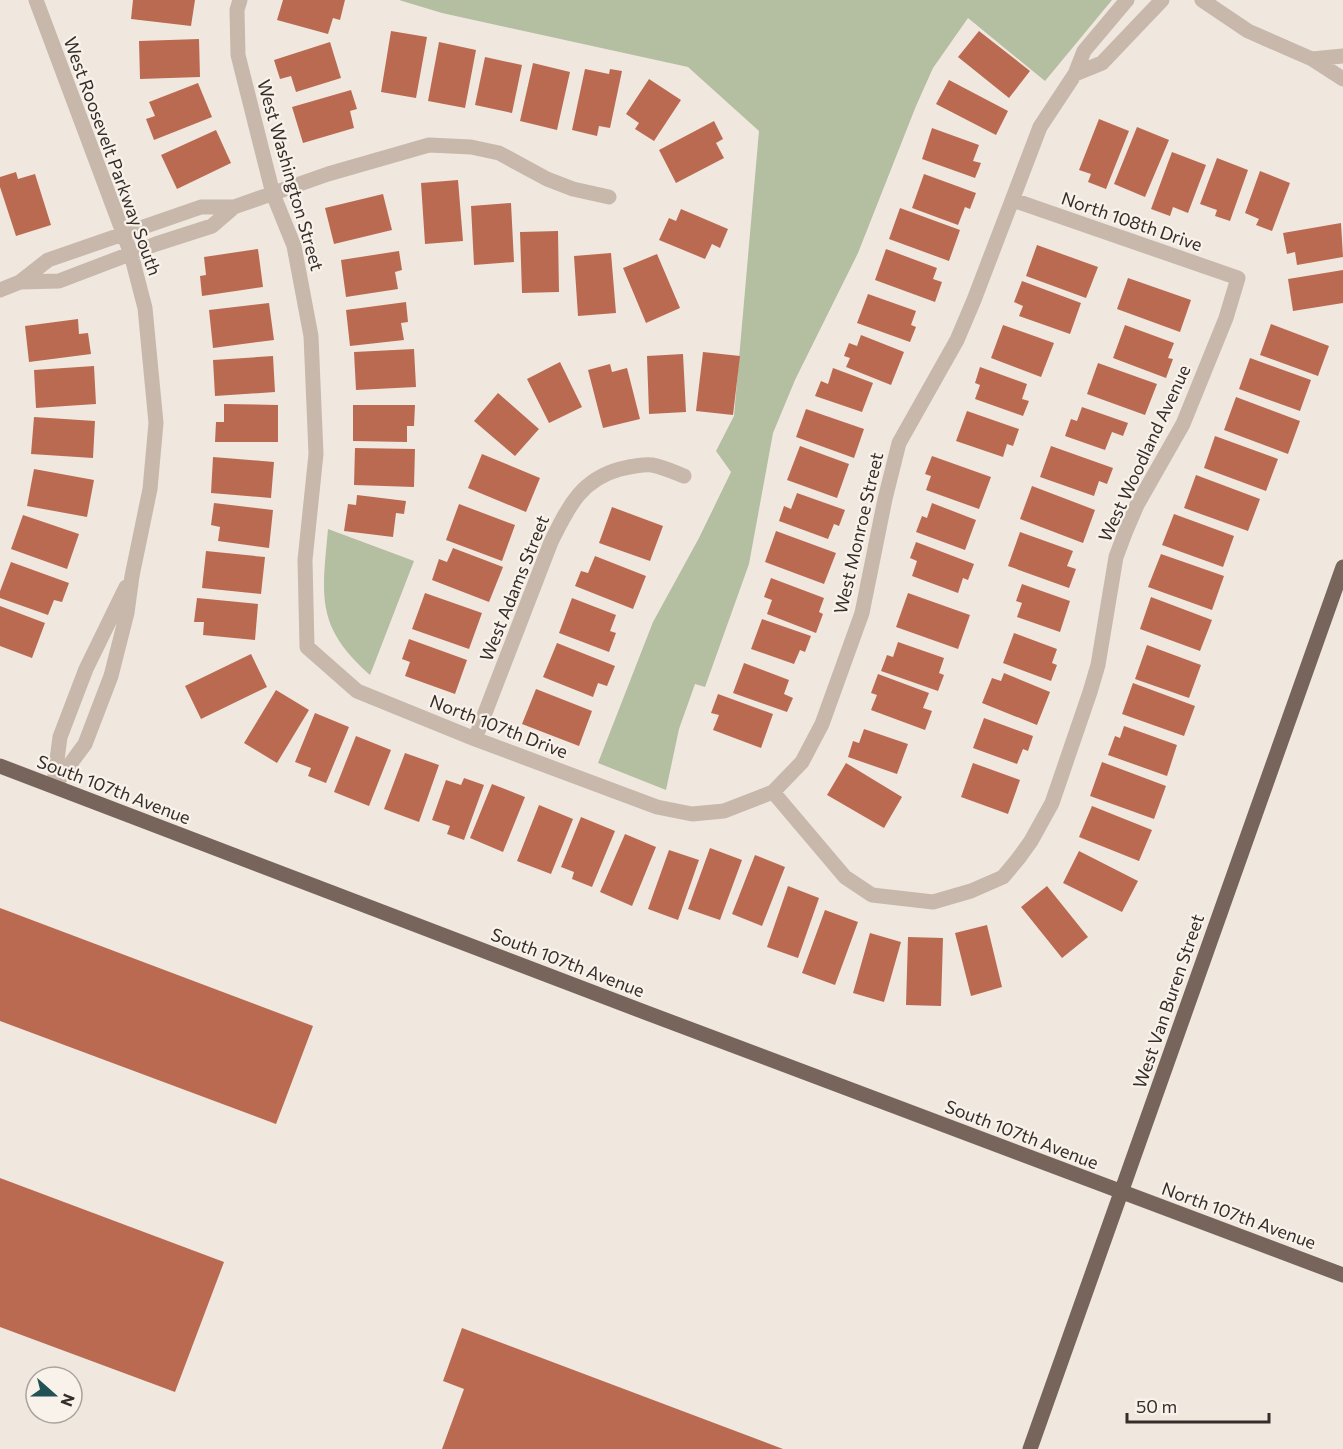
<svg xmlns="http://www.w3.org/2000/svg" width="1343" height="1449" viewBox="0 0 1343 1449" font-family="Commissioner,sans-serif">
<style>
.green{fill:#b4bea0}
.building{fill:#bb6a52}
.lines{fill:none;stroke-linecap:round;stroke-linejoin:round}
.minor{stroke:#c8b8ab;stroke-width:15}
.major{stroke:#77655c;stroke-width:15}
.labels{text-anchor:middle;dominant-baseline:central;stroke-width:4.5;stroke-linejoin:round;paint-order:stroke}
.street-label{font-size:18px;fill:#362d2a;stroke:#f8f2eb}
</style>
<rect width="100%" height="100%" fill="#f0e8df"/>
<path class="green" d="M 399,0 L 1112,0 L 1045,81 L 968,18 L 933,68 L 916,106 L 858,253 L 795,380 L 773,433 L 749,564 L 705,687 L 695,684 L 679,729 L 666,790 L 598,763 L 653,622 L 699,538 L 731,472 L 716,451 L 734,416 L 759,131 L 688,67 L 442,13 Z
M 328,529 L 414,561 L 370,675 C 315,626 322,597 328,529 Z"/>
<path class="building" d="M 133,0 L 195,0 L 191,26 L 131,19 Z
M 283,0 L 345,0 L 340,20 L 333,18 L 328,34 L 277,20 Z
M 391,31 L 427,37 L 416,98 L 381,92 Z
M 979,31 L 1030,71 L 1009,98 L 958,57 Z
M 199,39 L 200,77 L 140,79 L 139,41 Z
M 330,42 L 341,78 L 296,92 L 291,76 L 280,79 L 274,60 Z
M 439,42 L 476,50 L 465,108 L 428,101 Z
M 485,57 L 522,65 L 512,113 L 475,105 Z
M 533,63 L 570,72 L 557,130 L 520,121 Z
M 585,69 L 609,74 L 610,69 L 622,71 L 610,128 L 599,126 L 597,136 L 572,130 Z
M 649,79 L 681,100 L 654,141 L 635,129 L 639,123 L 626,114 Z
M 949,80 L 1008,111 L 996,135 L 936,104 Z
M 198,83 L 212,117 L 154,140 L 146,119 L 155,116 L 149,102 Z
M 351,90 L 357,109 L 350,111 L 354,128 L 303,143 L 292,107 Z
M 1099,119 L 1129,131 L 1106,189 L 1088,182 L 1091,174 L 1079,170 Z
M 714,121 L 723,139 L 716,143 L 724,158 L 676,183 L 659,150 Z
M 1137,127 L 1169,140 L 1145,197 L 1114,184 Z
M 932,128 L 979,145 L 973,161 L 981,163 L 975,178 L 922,159 Z
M 216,130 L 231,163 L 177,189 L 161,155 Z
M 1172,152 L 1206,165 L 1188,213 L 1173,207 L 1170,216 L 1151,209 Z
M 1217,158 L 1248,170 L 1230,221 L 1215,216 L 1217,210 L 1200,204 Z
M 1260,171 L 1290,183 L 1272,231 L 1256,225 L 1259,219 L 1245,213 Z
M 16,172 L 18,179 L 35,174 L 51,225 L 16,236 L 0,187 L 0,177 Z
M 924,174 L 976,193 L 970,209 L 965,207 L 958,225 L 912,208 Z
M 458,180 L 463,241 L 425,244 L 421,183 Z
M 383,194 L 392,230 L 334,244 L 325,208 Z
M 511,203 L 514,262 L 474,265 L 471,206 Z
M 900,208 L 960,230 L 949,261 L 889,239 Z
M 681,209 L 728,229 L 720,248 L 712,244 L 705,259 L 659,240 L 669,218 L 676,221 Z
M 1341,223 L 1343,257 L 1297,265 L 1295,252 L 1287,254 L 1283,233 Z
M 558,231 L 559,292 L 522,293 L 520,232 Z
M 1037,245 L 1098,267 L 1086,298 L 1026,276 Z
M 258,249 L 263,287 L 202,296 L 200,276 L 206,275 L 204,257 Z
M 886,249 L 937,268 L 933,279 L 942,282 L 935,302 L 875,280 Z
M 399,251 L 402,270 L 395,272 L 398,289 L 346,297 L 341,260 Z
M 611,253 L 616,313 L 578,316 L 574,256 Z
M 657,254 L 680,308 L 646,323 L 623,268 Z
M 1343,270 L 1343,303 L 1293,311 L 1288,279 Z
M 1128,278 L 1191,300 L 1180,332 L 1117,309 Z
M 1022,281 L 1081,303 L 1070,334 L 1019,316 L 1023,306 L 1014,302 Z
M 868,294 L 916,311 L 911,325 L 916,327 L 910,342 L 857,323 Z
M 406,302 L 408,322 L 401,323 L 404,340 L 350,346 L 346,310 Z
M 269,303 L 274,340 L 213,348 L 209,310 Z
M 78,319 L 79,334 L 88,333 L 91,354 L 29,362 L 25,326 Z
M 1271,324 L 1329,346 L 1318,376 L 1260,355 Z
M 1003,325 L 1054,343 L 1041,377 L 991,358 Z
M 1125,325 L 1174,343 L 1168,358 L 1173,359 L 1166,378 L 1113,358 Z
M 861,335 L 904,352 L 891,385 L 846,367 L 850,358 L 844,356 L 849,343 L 857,346 Z
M 414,349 L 416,387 L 356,390 L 354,352 Z
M 703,352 L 740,356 L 733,415 L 696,411 Z
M 683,354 L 686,412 L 649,414 L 647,356 Z
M 273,356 L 275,392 L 215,396 L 213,360 Z
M 1250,358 L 1311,380 L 1300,411 L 1239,389 Z
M 560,362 L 582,407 L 549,423 L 527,379 Z
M 1098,363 L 1157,384 L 1145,415 L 1087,394 Z
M 610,364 L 612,372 L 627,368 L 640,419 L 603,428 L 588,370 Z
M 94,366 L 96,404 L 36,408 L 34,370 Z
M 980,367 L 1027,384 L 1022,399 L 1029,401 L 1023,416 L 975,399 L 980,385 L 975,383 Z
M 833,368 L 873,383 L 862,412 L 815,396 L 821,381 L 828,384 Z
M 498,393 L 539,429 L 515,456 L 474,421 Z
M 1236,397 L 1300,421 L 1288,454 L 1224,430 Z
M 224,404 L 278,405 L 278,442 L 215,442 L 216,422 L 224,422 Z
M 353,405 L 415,405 L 414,426 L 407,426 L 407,442 L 353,441 Z
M 1082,407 L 1128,423 L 1123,436 L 1112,432 L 1105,450 L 1065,436 L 1071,419 L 1077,421 Z
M 806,409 L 864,429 L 854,458 L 796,437 Z
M 967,411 L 1019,429 L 1013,446 L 1007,444 L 1003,457 L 956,441 Z
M 34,417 L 95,421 L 93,458 L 31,454 Z
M 1215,436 L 1278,459 L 1266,491 L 1204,468 Z
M 800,446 L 849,464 L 837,498 L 787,480 Z
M 1051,446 L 1113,468 L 1107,484 L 1099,481 L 1094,496 L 1040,477 Z
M 355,448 L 415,449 L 414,487 L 354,485 Z
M 482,454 L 540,478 L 526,512 L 468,488 Z
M 932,456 L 991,477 L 979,509 L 926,490 L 931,476 L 925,474 Z
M 213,457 L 274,462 L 271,498 L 211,493 Z
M 34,469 L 94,480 L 87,517 L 27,506 Z
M 1196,475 L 1260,499 L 1248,531 L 1184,508 Z
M 1032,486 L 1095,510 L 1083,543 L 1020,519 Z
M 797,493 L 845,510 L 839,526 L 834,524 L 828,539 L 779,521 L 784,506 L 791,509 Z
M 357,495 L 406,501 L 404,514 L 396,513 L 393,537 L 344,531 L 348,504 L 356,505 Z
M 214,503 L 273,510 L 269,548 L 218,541 L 220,527 L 211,525 Z
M 932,503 L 976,520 L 965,550 L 916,532 L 922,516 L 927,518 Z
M 459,504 L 515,525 L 502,561 L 446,540 Z
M 612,507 L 663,526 L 650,561 L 599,543 Z
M 1174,514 L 1234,536 L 1223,567 L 1162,545 Z
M 23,515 L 79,534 L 67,569 L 11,549 Z
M 776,531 L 836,553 L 824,584 L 765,562 Z
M 1020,532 L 1073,551 L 1067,566 L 1076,569 L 1069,588 L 1008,566 Z
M 916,542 L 974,564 L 968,580 L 963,578 L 958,593 L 912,576 L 917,561 L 910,558 Z
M 453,548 L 503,567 L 489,602 L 432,580 L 439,559 L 447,562 Z
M 206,551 L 265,557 L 261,594 L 202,588 Z
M 1161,554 L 1224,576 L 1212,610 L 1148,587 Z
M 595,556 L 646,576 L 633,609 L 575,586 L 581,571 L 588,573 Z
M 11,562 L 69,583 L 62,602 L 54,600 L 48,615 L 0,598 L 0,591 Z
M 771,578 L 824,598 L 819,612 L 823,614 L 816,633 L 767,614 L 772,600 L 764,597 Z
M 1022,584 L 1070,601 L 1060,632 L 1017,617 L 1022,603 L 1016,601 Z
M 425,593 L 482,613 L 469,649 L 412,629 Z
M 908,593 L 970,615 L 958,649 L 896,627 Z
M 1151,597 L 1212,620 L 1200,651 L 1140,629 Z
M 197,598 L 258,604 L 255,640 L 203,635 L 204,622 L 194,622 Z
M 572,598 L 616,615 L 610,631 L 616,633 L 609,652 L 559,633 Z
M 0,606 L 45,623 L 32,658 L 0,646 Z
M 762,619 L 811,636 L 805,652 L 800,650 L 794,664 L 751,649 Z
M 1014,633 L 1057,649 L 1052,663 L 1057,665 L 1051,681 L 1003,663 Z
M 409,639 L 467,660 L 455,694 L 405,676 L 410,662 L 402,659 Z
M 898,642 L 944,658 L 939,673 L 944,675 L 938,691 L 881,671 L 887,655 L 893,657 Z
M 557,643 L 615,666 L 607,686 L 598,683 L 593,697 L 543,677 Z
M 1147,645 L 1201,665 L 1189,698 L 1135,679 Z
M 251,654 L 267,687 L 201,719 L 185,686 Z
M 744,663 L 789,680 L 784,694 L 793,698 L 787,712 L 733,693 Z
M 1004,673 L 1050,692 L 1037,725 L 982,703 L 992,678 L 1001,681 Z
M 878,674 L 929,693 L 923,708 L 932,711 L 925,730 L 871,710 L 877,695 L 871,693 Z
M 1133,683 L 1195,706 L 1184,736 L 1122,714 Z
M 536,689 L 592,711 L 579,746 L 522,724 Z
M 276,690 L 309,710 L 277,763 L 244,743 Z
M 718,694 L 773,714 L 761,748 L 713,730 L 719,715 L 711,713 Z
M 315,713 L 349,727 L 326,783 L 308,776 L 311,768 L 295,762 Z
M 984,718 L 1033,736 L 1028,751 L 1023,749 L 1017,764 L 973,748 Z
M 1124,726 L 1177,745 L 1167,776 L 1108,755 L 1115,736 L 1120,738 Z
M 864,729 L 908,744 L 897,774 L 848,757 L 853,741 L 859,743 Z
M 356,736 L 391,750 L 369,806 L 334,792 Z
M 405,753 L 439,765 L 419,822 L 384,809 Z
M 1102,762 L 1166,786 L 1154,819 L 1090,796 Z
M 846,763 L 902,797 L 884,828 L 827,795 Z
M 973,763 L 1020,780 L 1008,814 L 961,797 Z
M 464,778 L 484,785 L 464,840 L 447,834 L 450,826 L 432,820 L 446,780 L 461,785 Z
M 492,784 L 525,797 L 503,852 L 470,838 Z
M 539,805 L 573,819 L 551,874 L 517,861 Z
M 1092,806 L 1152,830 L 1139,861 L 1079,837 Z
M 581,817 L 615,831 L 592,887 L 572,879 L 574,872 L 561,867 Z
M 625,834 L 656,847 L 632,906 L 600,892 Z
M 710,848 L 742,860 L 720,920 L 688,909 Z
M 669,850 L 699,860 L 678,920 L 648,909 Z
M 1079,851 L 1138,881 L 1122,912 L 1063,883 Z
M 755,855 L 785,867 L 762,926 L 732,914 Z
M 788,886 L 819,898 L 798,958 L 767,947 Z
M 1047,886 L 1088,937 L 1062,958 L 1021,907 Z
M 0,908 L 313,1026 L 276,1124 L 0,1021 Z
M 825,910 L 858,922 L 835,985 L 802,973 Z
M 987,925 L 1002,987 L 971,996 L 955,933 Z
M 870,933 L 901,942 L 884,1002 L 853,993 Z
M 908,937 L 943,938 L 941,1006 L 906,1005 Z
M 0,1178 L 224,1262 L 175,1392 L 0,1327 Z
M 462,1328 L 783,1449 L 442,1449 L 464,1389 L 443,1381 Z"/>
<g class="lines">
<path class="minor" d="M 36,0 L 131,254 L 145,308 L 156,423 L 150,489 L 132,576 L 127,613 L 111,676 L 85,744 L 54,786
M 240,0 L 237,10 L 238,55 L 273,194 L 294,246 L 311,336 L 316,454 L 305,560 L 307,647 L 357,691 L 475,739 L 657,807 L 692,814 L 724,811 L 773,792 L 802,762 L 822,724 L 862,613 L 885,499 L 899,443 L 957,340 L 974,300 L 1040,127 L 1075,74 L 1084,51 L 1127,0
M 1202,0 L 1248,31 L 1312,59 L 1343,79
M 1312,59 L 1343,56
M 1075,74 L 1102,63 L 1162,0
M 20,282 L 59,281 L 156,244 L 212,226 L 234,207
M 0,290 L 20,282 L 48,260 L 201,207 L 234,207 L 328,174 L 429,145 L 471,147 L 499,153 L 547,179 L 573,189 L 609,197
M 475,739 L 551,542 C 568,508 580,480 620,469 C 629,467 642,464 652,465 C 663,467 674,472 684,476
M 54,783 L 60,737 L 86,669 L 126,587
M 773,792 L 845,877 L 872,895 L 933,902 L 971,891 L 1003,877 L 1018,859 L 1031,841 L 1052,803 L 1090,692 L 1098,665 L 1116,557 L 1125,533 L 1137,505 L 1183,424 L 1226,318 L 1238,278 L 1013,200"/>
<path class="major" d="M 0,766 L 647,1013 L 1343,1275
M 1030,1449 L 1343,567"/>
</g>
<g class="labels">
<g class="street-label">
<text transform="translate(113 156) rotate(70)">West Roosevelt Parkway South</text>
<text transform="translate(291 175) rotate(74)">West Washington Street</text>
<text transform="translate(1132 221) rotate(19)">North 108th Drive</text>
<text transform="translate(1144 453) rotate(-65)">West Woodland Avenue</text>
<text transform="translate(858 533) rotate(-77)">West Monroe Street</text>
<text transform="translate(514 588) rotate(-68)">West Adams Street</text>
<text transform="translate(499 726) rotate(21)">North 107th Drive</text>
<text transform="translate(114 789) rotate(21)">South 107th Avenue</text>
<text transform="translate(568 962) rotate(21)">South 107th Avenue</text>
<text transform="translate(1168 1001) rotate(-71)">West Van Buren Street</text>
<text transform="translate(1022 1134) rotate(21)">South 107th Avenue</text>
<text transform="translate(1239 1215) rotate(20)">North 107th Avenue</text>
</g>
</g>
<g transform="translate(54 1395) rotate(111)"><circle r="28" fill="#f8f2eb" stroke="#aaa39e" stroke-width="1.5"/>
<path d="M0-4.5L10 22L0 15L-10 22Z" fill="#235254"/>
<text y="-9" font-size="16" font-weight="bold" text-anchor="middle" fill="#362d2a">N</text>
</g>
<path d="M1127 1413v9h142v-9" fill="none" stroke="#362d2a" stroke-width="3"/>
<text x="1136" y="1413" font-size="18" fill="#362d2a" stroke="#f8f2eb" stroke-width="4.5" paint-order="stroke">50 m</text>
</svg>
